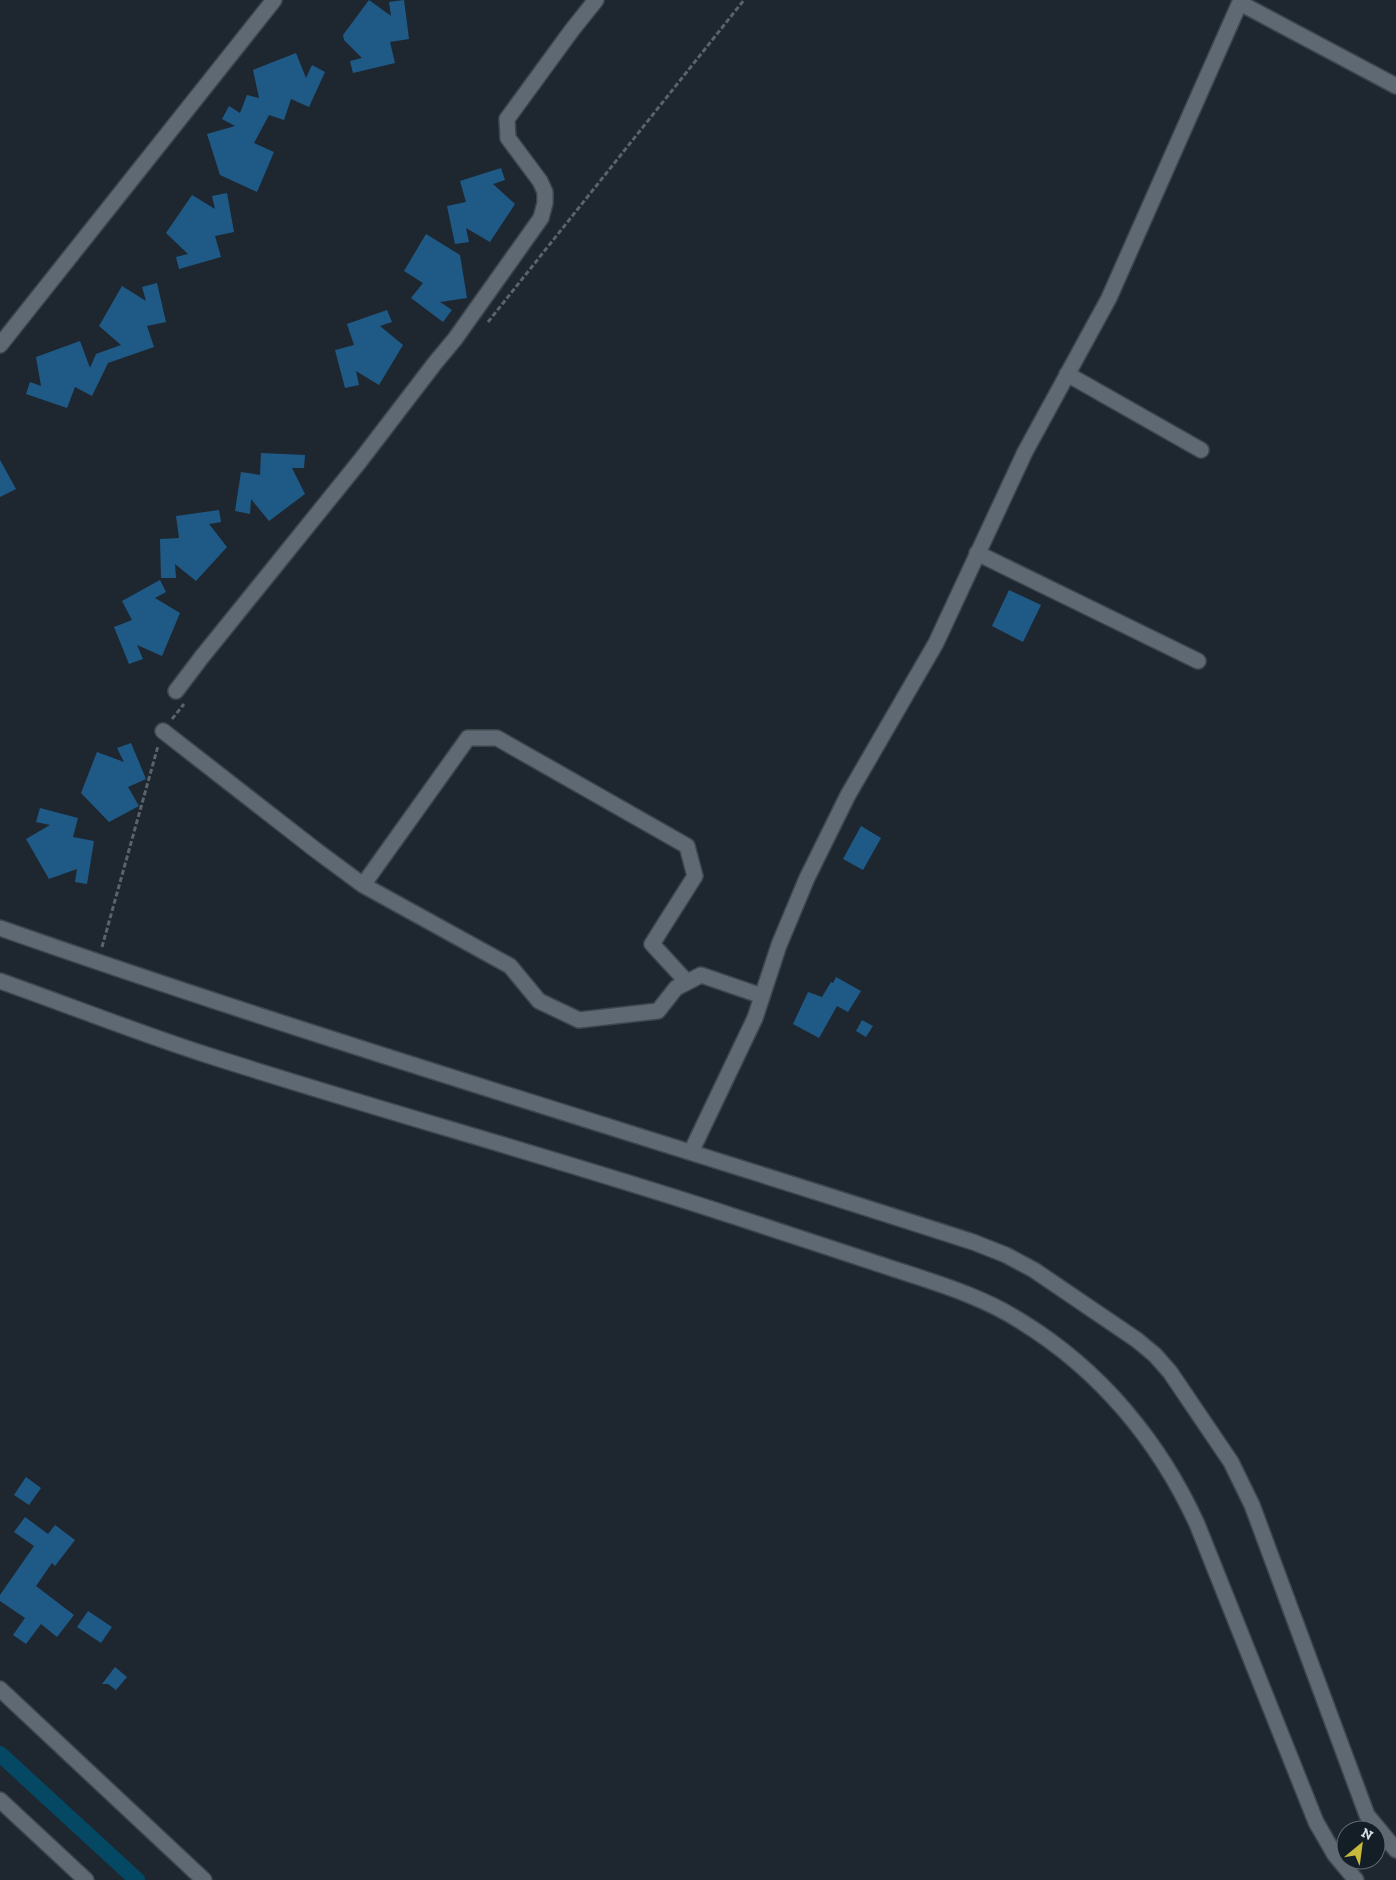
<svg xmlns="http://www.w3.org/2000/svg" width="1396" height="1880" viewBox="0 0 1396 1880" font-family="'Zilla Slab',serif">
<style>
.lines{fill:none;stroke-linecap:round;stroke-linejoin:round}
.canal{stroke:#044864;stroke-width:16}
.building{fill:#1f5a87}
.minor-casing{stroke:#3d464d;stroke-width:18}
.path{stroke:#5a626a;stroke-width:3;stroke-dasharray:5 2.5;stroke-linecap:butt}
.minor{stroke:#5e6973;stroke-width:15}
</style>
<rect width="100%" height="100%" fill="#1e2730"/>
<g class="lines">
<path class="canal" d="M 0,1754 L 137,1880"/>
</g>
<path class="building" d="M 369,0 L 391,16 L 389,2 L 404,0 L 409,39 L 390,42 L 395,63 L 353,73 L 350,61 L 362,58 L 344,40 L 343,35 Z
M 296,53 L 306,78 L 312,65 L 325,72 L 309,107 L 291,99 L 284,120 L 269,115 L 254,143 L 274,152 L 257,192 L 220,175 L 207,134 L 235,126 L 222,119 L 229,106 L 240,113 L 247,95 L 259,98 L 253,70 Z
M 501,168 L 505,180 L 493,184 L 515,204 L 490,242 L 466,228 L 469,242 L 455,244 L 447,206 L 466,202 L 460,181 Z
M 227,193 L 234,232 L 215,236 L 221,257 L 179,269 L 176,257 L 188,254 L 166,233 L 192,195 L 215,209 L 212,196 Z
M 426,234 L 460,255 L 467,298 L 440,302 L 452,310 L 443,322 L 411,298 L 423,283 L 404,271 Z
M 157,283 L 166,322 L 147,326 L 154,347 L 108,363 L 92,396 L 75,387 L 67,408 L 26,394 L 30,382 L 41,386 L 36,357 L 80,341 L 90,368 L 96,354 L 121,345 L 99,326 L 122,286 L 146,301 L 142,287 Z
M 387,310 L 392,322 L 380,326 L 403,345 L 379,385 L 356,371 L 359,385 L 345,388 L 335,350 L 354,345 L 347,324 Z
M 261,453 L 305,455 L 304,468 L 292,468 L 305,494 L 269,521 L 251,499 L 250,514 L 235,511 L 241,472 L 260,475 Z
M 0,460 L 16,489 L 0,497 Z
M 219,510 L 221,522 L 209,524 L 227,547 L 196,581 L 175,564 L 176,578 L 161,578 L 160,539 L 179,538 L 176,516 Z
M 160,580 L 166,592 L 155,598 L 180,613 L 162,656 L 137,645 L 143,659 L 129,664 L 114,627 L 132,620 L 122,601 Z
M 1009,590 L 1041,605 L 1023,642 L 992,626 Z
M 131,743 L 146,779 L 128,787 L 139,806 L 109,822 L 81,793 L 97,752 L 124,762 L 117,748 Z
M 40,808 L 78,818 L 73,837 L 94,841 L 87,884 L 75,882 L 77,869 L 49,879 L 26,839 L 50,825 L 36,822 Z
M 861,826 L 881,838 L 863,870 L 843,859 Z
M 836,977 L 861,991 L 848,1012 L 837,1006 L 819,1038 L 793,1024 L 808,992 L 822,997 L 831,982 L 833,983 Z
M 862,1020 L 873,1026 L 866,1037 L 856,1031 Z
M 26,1477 L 41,1488 L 29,1505 L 14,1495 Z
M 25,1517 L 48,1534 L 55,1525 L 75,1540 L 55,1566 L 52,1563 L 36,1586 L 74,1615 L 57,1637 L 41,1624 L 26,1644 L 13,1635 L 25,1618 L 0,1601 L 0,1595 L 34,1546 L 14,1532 Z
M 88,1611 L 112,1627 L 101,1643 L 77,1627 Z
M 115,1667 L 127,1677 L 116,1690 L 108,1684 L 102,1684 Z"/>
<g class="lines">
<defs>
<path id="minor" d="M 1240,3 L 1396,86
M 0,345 L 274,0
M 1067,374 L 1201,450
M 977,553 L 1198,661
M 176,691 L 201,658 L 360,461 L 435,363 L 455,339 L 541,218 L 545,203 L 545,192 L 540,181 L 508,138 L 507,119 L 572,30 L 596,0
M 163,731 L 317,851 L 363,885 L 510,966 L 539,1001 L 579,1020 L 658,1011 L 676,988 L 701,975 L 762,996
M 363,885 L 468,738 L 497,738 L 687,846 L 695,876 L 652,944 L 687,982
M 0,928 C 322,1041 649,1137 973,1242 L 1006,1255 L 1034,1270 L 1137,1340 L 1155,1355 L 1170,1372 L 1231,1462 L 1252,1505 L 1367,1815 L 1396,1850
M 0,981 C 68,1005 136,1032 204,1054 C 381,1111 560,1159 736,1217 C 788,1234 839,1251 891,1268 C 936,1283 982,1296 1022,1322 C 1100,1370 1159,1441 1197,1524 L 1316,1822 L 1335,1855 L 1356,1880
M 691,1152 L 755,1018 L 779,945 L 807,878 L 848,795 L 936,643 L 1025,452 L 1109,298 L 1241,0
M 0,1689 L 204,1880
M 0,1800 L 86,1880"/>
</defs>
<use href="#minor" class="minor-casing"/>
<path class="path" d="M 488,322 L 744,0
M 172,719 L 184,704
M 102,947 L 158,746"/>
<use href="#minor" class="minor"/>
</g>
<g transform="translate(1361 1845) rotate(29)"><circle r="24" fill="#141e26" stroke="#626b72"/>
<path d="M0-4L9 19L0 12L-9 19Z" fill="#c8bb3b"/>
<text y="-8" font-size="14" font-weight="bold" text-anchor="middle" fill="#d8dee4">N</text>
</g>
</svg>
